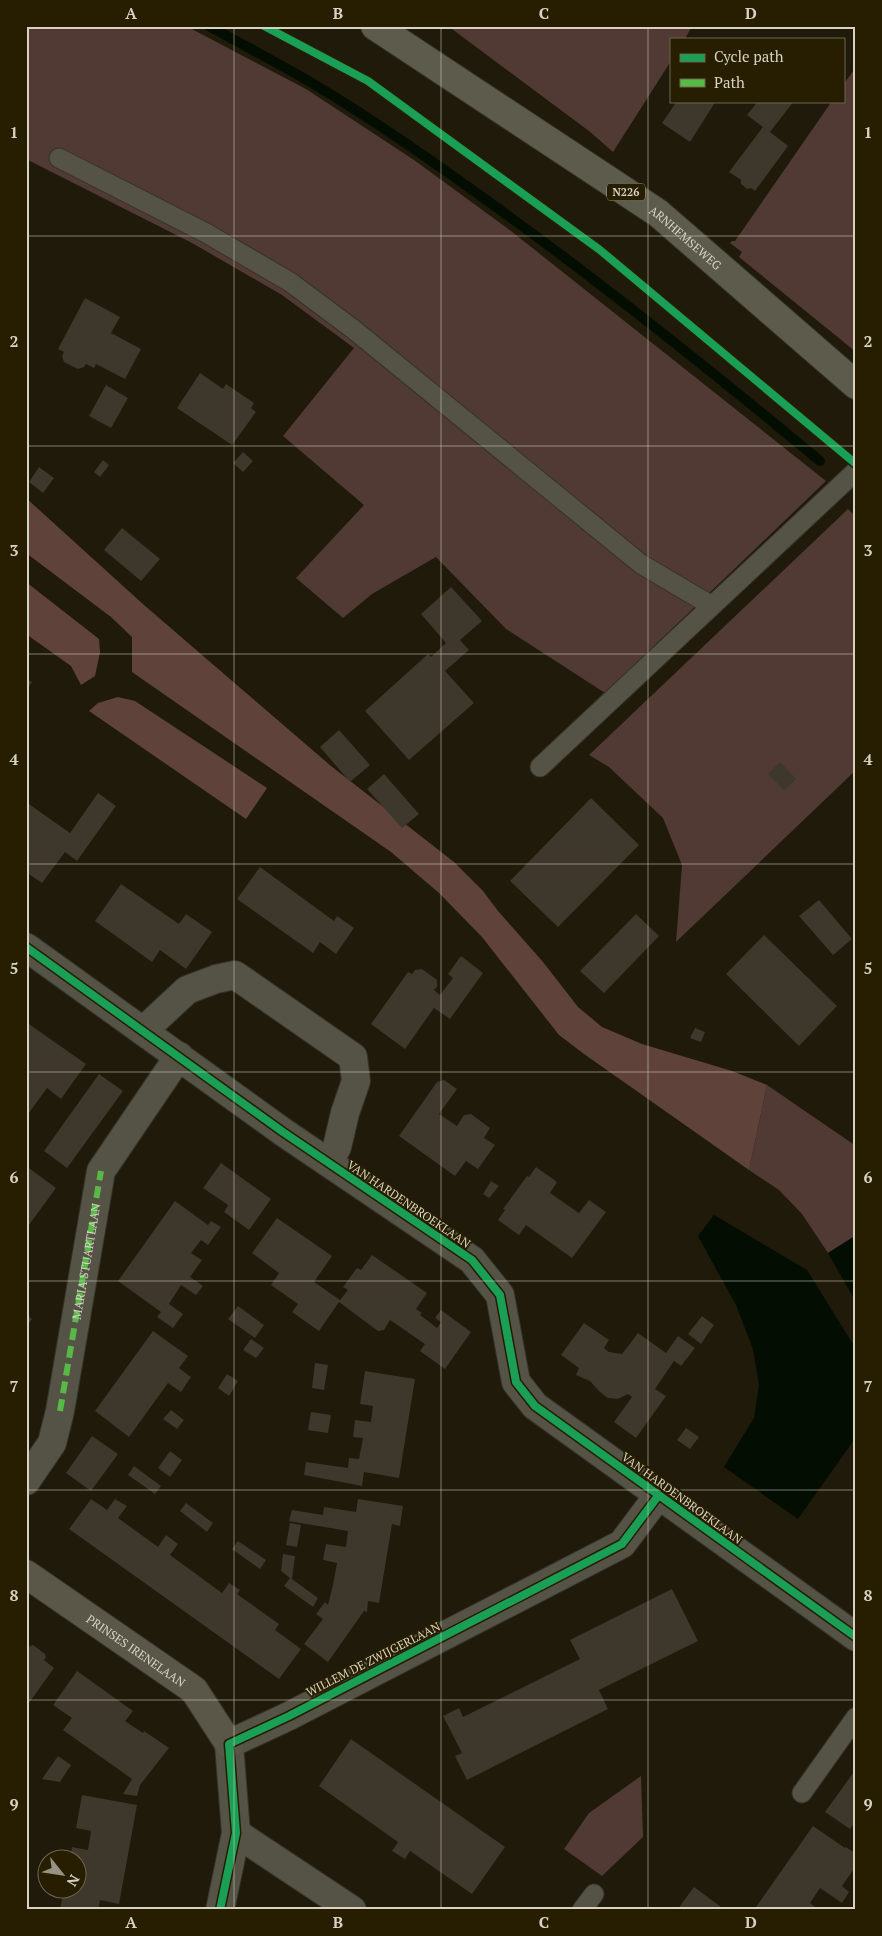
<svg xmlns="http://www.w3.org/2000/svg" width="882" height="1936" viewBox="0 0 882 1936" font-family="'PT Serif',serif">
<style>
.green{fill:#503a33}
.forest{fill:#5f433a}
.water{fill:#030d02}
.lines{fill:none;stroke-linecap:round;stroke-linejoin:round}
.stream{stroke:#030d02;stroke-width:10}
.building{fill:#3e372b}
.lane-casing{stroke:#363329;stroke-width:21}
.street-casing{stroke:#363329;stroke-width:30}
.secondary-casing{stroke:#363329;stroke-width:30}
.primary-casing{stroke:#363329;stroke-width:30}
.lane{stroke:#555246;stroke-width:19}
.street{stroke:#555246;stroke-width:28}
.secondary{stroke:#5a5749;stroke-width:28}
.primary{stroke:#5d5c4c;stroke-width:28}
.quiet{stroke:#58b947;stroke-width:6;stroke-dasharray:12 6;stroke-linecap:butt}
.cycleway-casing{stroke:#271e02;stroke-width:11}
.cycleway{stroke:#1a9f57;stroke-width:8}
.grid{fill:none;stroke:#d7d2c2;stroke-width:1;stroke-opacity:0.55}
.labels{text-anchor:middle;dominant-baseline:central;stroke-width:4;stroke-linejoin:round;paint-order:stroke}
.shield{fill:#271e02;stroke:#a29c88;stroke-width:1}
.shield-label{font-size:11px;font-weight:bold;fill:#d7d2c2}
.street-label{font-size:12px;fill:#d7d2c2;stroke:#271e02}
.neatline{fill:none;stroke:#d7d2c2;stroke-width:2}
.grid-label{font-size:16px;text-anchor:middle;font-weight:bold;fill:#d7d2c2}
</style>
<rect width="100%" height="100%" fill="#1f1a0a"/>
<path class="green" d="M 26,26 L 186,26 L 306,89 L 414,160 L 511,231 L 826,481 L 605,693 L 506,629 L 436,557 L 372,594 L 343,618 L 296,578 L 364,505 L 283,436 L 354,348 L 282,295 L 192,243 L 26,159 Z
M 448,26 L 692,26 L 685,39 L 671,39 L 671,61 L 613,152 L 589,131 Z
M 856,67 L 856,352 L 739,257 L 742,252 L 730,243 L 732,241 L 735,241 L 832,101 L 843,101 L 843,85 Z
M 848,509 L 856,517 L 856,770 L 676,942 L 682,865 L 663,818 L 609,767 L 589,755 Z
M 767,1085 L 856,1146 L 856,1237 L 828,1253 L 802,1214 L 779,1190 L 749,1170 Z
M 641,1776 L 643,1837 L 602,1876 L 564,1849 L 589,1813 Z"/>
<path class="forest" d="M 26,498 L 144,605 L 331,766 L 454,862 L 483,891 L 498,911 L 543,962 L 578,1007 L 602,1027 L 642,1044 L 732,1071 L 767,1085 L 749,1170 L 584,1054 L 559,1035 L 482,937 L 439,893 L 391,852 L 132,672 L 132,637 L 111,617 L 26,553 Z
M 26,582 L 99,639 L 100,652 L 95,676 L 81,685 L 71,666 L 26,634 Z
M 118,697 L 135,701 L 267,788 L 246,819 L 89,711 L 98,703 Z"/>
<path class="water" d="M 714,1215 L 807,1270 L 856,1349 L 856,1437 L 798,1519 L 724,1467 L 754,1418 L 759,1385 L 753,1349 L 736,1305 L 698,1236 Z
M 853,1237 L 856,1237 L 856,1302 L 828,1253 Z"/>
<g class="lines">
<path class="stream" d="M 209,26 C 243,45 278,63 312,83 C 369,117 424,155 478,194 C 596,278 708,368 820,461"/>
</g>
<path class="building" d="M 677,101 L 716,101 L 690,142 L 662,123 Z
M 758,101 L 794,101 L 770,132 L 788,146 L 755,191 L 751,188 L 747,189 L 741,184 L 741,180 L 729,172 L 763,127 L 747,115 Z
M 85,298 L 120,317 L 111,333 L 141,349 L 125,379 L 96,364 L 94,368 L 86,364 L 84,367 L 78,369 L 64,362 L 62,356 L 64,352 L 58,349 Z
M 200,373 L 223,389 L 226,384 L 254,403 L 251,408 L 256,412 L 232,445 L 177,408 Z
M 106,385 L 128,398 L 111,428 L 89,416 Z
M 243,452 L 253,461 L 243,472 L 233,463 Z
M 103,460 L 109,465 L 100,477 L 94,472 Z
M 39,467 L 54,478 L 43,493 L 29,482 Z
M 122,528 L 160,559 L 141,581 L 104,550 Z
M 451,587 L 482,621 L 460,640 L 469,650 L 445,671 L 474,703 L 409,760 L 365,711 L 428,654 L 431,657 L 446,643 L 421,614 Z
M 26,679 L 32,682 L 26,690 Z
M 339,730 L 370,765 L 350,782 L 320,747 Z
M 780,762 L 796,779 L 784,790 L 768,774 Z
M 384,774 L 419,814 L 402,828 L 367,789 Z
M 98,793 L 116,806 L 77,861 L 65,852 L 42,883 L 26,872 L 26,802 L 70,833 Z
M 591,798 L 639,845 L 558,927 L 510,881 Z
M 260,867 L 334,921 L 337,916 L 354,928 L 336,954 L 320,942 L 313,953 L 237,899 Z
M 121,884 L 179,924 L 186,914 L 212,932 L 186,969 L 160,950 L 152,962 L 95,921 Z
M 819,900 L 852,939 L 833,955 L 799,916 Z
M 636,914 L 659,936 L 604,993 L 580,971 Z
M 764,935 L 837,1006 L 799,1046 L 726,974 Z
M 461,956 L 483,973 L 450,1019 L 434,1008 L 405,1049 L 371,1024 L 408,972 L 412,974 L 415,970 L 422,969 L 437,980 L 437,987 L 434,990 L 440,995 L 453,978 L 448,974 Z
M 26,1022 L 86,1064 L 61,1099 L 47,1088 L 26,1117 L 26,1092 L 28,1090 L 26,1089 Z
M 695,1028 L 705,1032 L 701,1042 L 690,1038 Z
M 99,1074 L 123,1091 L 67,1168 L 44,1151 Z
M 444,1080 L 457,1089 L 439,1114 L 457,1126 L 464,1115 L 471,1114 L 490,1128 L 484,1138 L 495,1145 L 478,1169 L 466,1161 L 455,1176 L 399,1136 L 437,1082 Z
M 221,1163 L 271,1199 L 249,1230 L 224,1212 L 228,1205 L 203,1188 Z
M 26,1166 L 56,1188 L 26,1229 Z
M 536,1167 L 557,1182 L 550,1193 L 579,1213 L 589,1200 L 606,1212 L 572,1258 L 526,1225 L 519,1235 L 498,1220 L 505,1210 L 503,1209 L 527,1176 L 529,1177 Z
M 491,1181 L 499,1186 L 489,1198 L 483,1194 Z
M 175,1201 L 208,1225 L 211,1221 L 221,1227 L 208,1245 L 201,1240 L 191,1253 L 202,1260 L 190,1277 L 203,1286 L 196,1295 L 181,1285 L 169,1304 L 183,1314 L 173,1328 L 157,1317 L 161,1312 L 118,1281 Z
M 277,1218 L 332,1256 L 314,1282 L 340,1300 L 348,1290 L 343,1287 L 357,1268 L 361,1270 L 372,1255 L 427,1293 L 416,1309 L 422,1313 L 420,1315 L 437,1328 L 441,1322 L 435,1318 L 441,1310 L 471,1332 L 445,1369 L 420,1351 L 425,1344 L 390,1320 L 384,1330 L 378,1331 L 339,1302 L 319,1331 L 292,1312 L 298,1304 L 271,1285 L 279,1273 L 252,1253 Z
M 238,1306 L 264,1325 L 255,1338 L 228,1319 Z
M 26,1314 L 32,1319 L 26,1327 Z
M 702,1316 L 714,1325 L 701,1344 L 688,1334 Z
M 584,1323 L 609,1340 L 604,1348 L 609,1352 L 622,1354 L 638,1333 L 666,1353 L 678,1336 L 695,1348 L 681,1366 L 674,1361 L 655,1389 L 666,1396 L 636,1438 L 614,1422 L 632,1397 L 628,1394 L 618,1399 L 608,1398 L 600,1392 L 590,1381 L 576,1375 L 579,1368 L 561,1355 Z
M 153,1331 L 188,1356 L 179,1368 L 191,1377 L 181,1392 L 168,1383 L 129,1437 L 95,1411 Z
M 251,1339 L 264,1348 L 256,1358 L 243,1350 Z
M 315,1363 L 328,1365 L 324,1390 L 312,1388 Z
M 365,1371 L 415,1379 L 399,1478 L 364,1472 L 362,1486 L 304,1475 L 306,1462 L 348,1468 L 349,1458 L 359,1459 L 363,1438 L 353,1437 L 355,1420 L 371,1422 L 373,1406 L 360,1404 Z
M 227,1374 L 238,1381 L 229,1396 L 218,1388 Z
M 171,1410 L 184,1420 L 177,1429 L 163,1419 Z
M 311,1412 L 331,1415 L 328,1433 L 308,1430 Z
M 686,1428 L 699,1437 L 690,1449 L 677,1440 Z
M 92,1436 L 118,1454 L 91,1491 L 66,1473 Z
M 170,1451 L 182,1460 L 170,1477 L 158,1468 Z
M 134,1466 L 161,1486 L 155,1494 L 128,1475 Z
M 91,1499 L 107,1510 L 115,1499 L 127,1506 L 118,1518 L 158,1547 L 166,1535 L 178,1544 L 170,1555 L 222,1593 L 229,1583 L 240,1590 L 237,1594 L 279,1624 L 275,1630 L 301,1649 L 279,1679 L 69,1529 Z
M 358,1499 L 403,1506 L 400,1526 L 392,1524 L 379,1603 L 368,1601 L 367,1612 L 364,1611 L 328,1662 L 304,1644 L 323,1619 L 316,1614 L 325,1602 L 328,1605 L 333,1585 L 337,1563 L 323,1560 L 326,1544 L 346,1547 L 348,1531 L 289,1521 L 292,1510 L 323,1515 L 324,1507 L 356,1512 Z
M 186,1503 L 213,1523 L 207,1532 L 180,1511 Z
M 290,1523 L 301,1525 L 297,1547 L 286,1545 Z
M 238,1541 L 266,1560 L 260,1569 L 232,1549 Z
M 283,1554 L 295,1556 L 292,1579 L 318,1598 L 313,1607 L 284,1586 L 290,1578 L 281,1571 Z
M 672,1589 L 698,1641 L 599,1690 L 608,1709 L 467,1780 L 455,1756 L 462,1753 L 443,1716 L 459,1708 L 463,1717 L 580,1659 L 570,1640 Z
M 33,1645 L 45,1654 L 46,1657 L 44,1660 L 54,1668 L 26,1707 L 26,1648 L 28,1649 L 30,1646 Z
M 77,1671 L 133,1711 L 125,1721 L 143,1733 L 144,1731 L 169,1748 L 140,1785 L 137,1796 L 123,1794 L 132,1779 L 63,1730 L 72,1718 L 53,1705 Z
M 351,1739 L 505,1847 L 472,1894 L 410,1851 L 405,1859 L 392,1851 L 398,1842 L 319,1786 Z
M 58,1756 L 71,1765 L 60,1782 L 42,1779 Z
M 856,1769 L 856,1821 L 850,1829 L 825,1812 Z
M 82,1795 L 137,1805 L 119,1904 L 100,1900 L 98,1910 L 60,1910 L 64,1888 L 78,1888 L 78,1858 L 70,1858 L 72,1847 L 88,1850 L 91,1831 L 76,1828 Z
M 813,1826 L 845,1848 L 846,1847 L 856,1854 L 856,1866 L 842,1886 L 849,1892 L 842,1903 L 820,1888 L 810,1903 L 819,1910 L 761,1910 L 756,1907 Z
M 694,1887 L 725,1910 L 677,1910 Z"/>
<g class="lines">
<defs>
<path id="lane" d="M 59,158 L 206,233 L 290,282 L 353,329 L 641,564 L 712,606
M 540,767 L 856,471
M 802,1793 L 856,1717
M 582,1910 L 594,1894"/>
<g id="street">
<path d="M 26,947 L 283,1132 L 472,1260 L 500,1295 L 516,1382 L 535,1406 L 856,1637"/>
<path d="M 143,1031 L 187,990 L 216,979 L 235,975 L 353,1057 L 356,1081 L 345,1113 L 337,1147 L 329,1163"/>
<path id="s1" d="M 26,1481 L 52,1443 L 60,1411 L 101,1171 L 179,1056"/>
<path d="M 236,1833 L 352,1910"/>
<path d="M 220,1910 L 236,1833 L 229,1744 L 289,1716 L 622,1544 L 658,1496"/>
</g>
<g id="secondary">
<path id="s2" d="M 26,1574 L 194,1690 L 229,1744"/>
</g>
<g id="primary">
<path id="s3" d="M 375,26 L 658,213 L 856,385"/>
</g>
</defs>
<use href="#lane" class="lane-casing"/>
<use href="#street" class="street-casing"/>
<use href="#secondary" class="secondary-casing"/>
<use href="#primary" class="primary-casing"/>
<use href="#lane" class="lane"/>
<use href="#street" class="street"/>
<use href="#secondary" class="secondary"/>
<use href="#primary" class="primary"/>
<path class="quiet" d="M 60,1411 L 101,1171"/>
<defs>
<path id="cycleway" d="M 264,26 L 368,81 L 600,250 L 856,464
M 26,947 L 283,1132 L 472,1260 L 500,1295 L 516,1382 L 535,1406 L 856,1637
M 220,1910 L 236,1833 L 229,1744 L 289,1716 L 622,1544 L 658,1496"/>
</defs>
<use href="#cycleway" class="cycleway-casing"/>
<use href="#cycleway" class="cycleway"/>
</g>
<path class="grid" d="M 234,26 L 234,1910M 441,26 L 441,1910M 648,26 L 648,1910M 26,236 L 856,236M 26,446 L 856,446M 26,654 L 856,654M 26,864 L 856,864M 26,1072 L 856,1072M 26,1281 L 856,1281M 26,1490 L 856,1490M 26,1700 L 856,1700"/>
<g class="labels">
<rect class="shield" x="607" y="183.5" width="38" height="17" rx="4"/>
<g class="shield-label">
<text x="626" y="192">N226</text>
</g>
<g class="street-label">
<text stroke="none"><textPath href="#s3" startOffset="376">ARNHEMSEWEG</textPath></text>
<text transform="translate(409 1204) rotate(34)">VAN HARDENBROEKLAAN</text>
<text stroke="none"><textPath href="#s1" startOffset="231">MARIA STUARTLAAN</textPath></text>
<text transform="translate(682 1498) rotate(36)">VAN HARDENBROEKLAAN</text>
<text stroke="none"><textPath href="#s2" startOffset="134">PRINSES IRENELAAN</textPath></text>
<text transform="translate(373 1659) rotate(-27)">WILLEM DE ZWIJGERLAAN</text>
</g>
</g>
<rect width="882" height="1936" fill="none" stroke="#271e02" stroke-width="55"/>
<rect x="670" y="38" width="175" height="65" fill="#271e02" stroke="#6d664f"/>
<rect x="680" y="54" width="25" height="8" fill="#1a9f57" stroke="#6d664f"/>
<text x="714" y="62" font-size="15" fill="#d7d2c2">Cycle path</text>
<rect x="680" y="79" width="25" height="8" fill="#58b947" stroke="#6d664f"/>
<text x="714" y="88" font-size="15" fill="#d7d2c2">Path</text>
<g transform="translate(62 1874) rotate(120)"><circle r="24" fill="#271e02" stroke="#6d664f"/>
<path d="M0-4L9 19L0 12L-9 19Z" fill="#979282"/>
<text y="-8" font-size="14" font-weight="bold" text-anchor="middle" fill="#d7d2c2">N</text>
</g>
<rect x="28" y="28" width="826" height="1880" class="neatline"/>
<g class="grid-label">
<text x="131" y="19">A</text>
<text x="338" y="19">B</text>
<text x="544" y="19">C</text>
<text x="751" y="19">D</text>
<text x="14" y="138">1</text>
<text x="868" y="138">1</text>
<text x="14" y="347">2</text>
<text x="868" y="347">2</text>
<text x="14" y="556">3</text>
<text x="868" y="556">3</text>
<text x="14" y="765">4</text>
<text x="868" y="765">4</text>
<text x="14" y="974">5</text>
<text x="868" y="974">5</text>
<text x="14" y="1183">6</text>
<text x="868" y="1183">6</text>
<text x="14" y="1392">7</text>
<text x="868" y="1392">7</text>
<text x="14" y="1601">8</text>
<text x="868" y="1601">8</text>
<text x="14" y="1810">9</text>
<text x="868" y="1810">9</text>
<text x="131" y="1928">A</text>
<text x="338" y="1928">B</text>
<text x="544" y="1928">C</text>
<text x="751" y="1928">D</text>
</g>
</svg>
